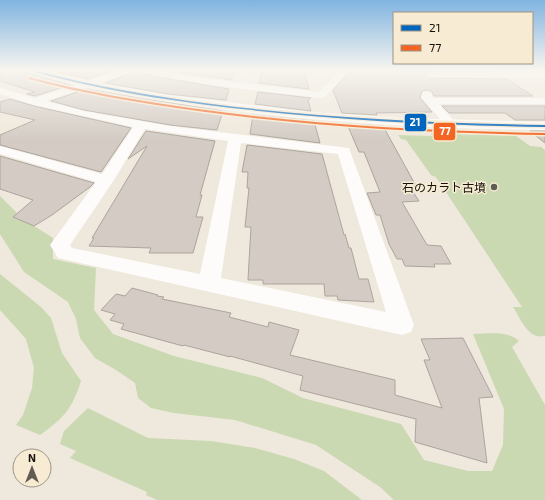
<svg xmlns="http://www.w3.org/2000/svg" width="545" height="500" viewBox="0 0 545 500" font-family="'Exo 2','Noto Sans JP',sans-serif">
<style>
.green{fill:#cad9b2}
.building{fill:#d3cbc4;stroke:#aca49e}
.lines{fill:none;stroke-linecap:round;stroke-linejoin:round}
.minor{fill:#fdfcfa;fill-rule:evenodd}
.secondary{fill:#fdfcfa;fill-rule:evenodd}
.bus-1-casing{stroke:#f7ebd4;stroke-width:3}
.bus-2-casing{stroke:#f7ebd4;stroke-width:3}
.bus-1{fill:#0065bd;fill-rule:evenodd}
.bus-2{fill:#f26522;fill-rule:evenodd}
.poi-dot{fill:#615c53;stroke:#f7ebd4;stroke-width:1.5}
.labels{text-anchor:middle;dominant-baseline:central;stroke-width:3;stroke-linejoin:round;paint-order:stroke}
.poi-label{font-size:12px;fill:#151109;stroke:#f7ebd4;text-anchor:end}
.line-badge{stroke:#f7ebd4;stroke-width:1.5}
.badge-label{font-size:11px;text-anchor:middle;font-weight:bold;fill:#fff}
</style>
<rect width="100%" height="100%" fill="#efe8dc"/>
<path class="green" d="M 431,133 L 516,136 L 530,146 L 541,147 L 545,150 L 545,336 C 528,340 521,319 513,307 L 522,307 L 436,177 L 431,175 L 406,140 L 401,139 L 398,135 L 432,136 Z
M 0,196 L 23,219 L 53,238 L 53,259 L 96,268 L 94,310 L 113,334 L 174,356 L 262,378 L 303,398 L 401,424 L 424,460 L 468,471 L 492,471 L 503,445 L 504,409 L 473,334 C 488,334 508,330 519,341 L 512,347 L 545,405 L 545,500 L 394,500 L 380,487 L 316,445 L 235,420 L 174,413 L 151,408 L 138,398 L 135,383 L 116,370 L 95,358 L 80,338 L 76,319 L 68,302 L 24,272 L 0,234 Z
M 0,274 L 41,307 L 51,318 L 62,353 L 81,381 C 72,409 64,418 40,435 L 16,425 L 23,415 L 32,388 L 34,368 L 26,339 L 0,310 Z
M 88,408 L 148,438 L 211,441 L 255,448 L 294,459 L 324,471 L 362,500 L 157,500 L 146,495 L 147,492 L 70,458 L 76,451 L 60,444 L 64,431 Z"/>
<path class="building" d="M 0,70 L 24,70 L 28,73 L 70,85 L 35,96 L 27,94 L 35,92 L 0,81 Z
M 48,70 L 115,70 L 88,79 Z
M 134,70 L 141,74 L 229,89 L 226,100 L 168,94 L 105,83 L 132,73 Z
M 165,70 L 234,70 L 231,80 Z
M 262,70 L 304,70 L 309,89 L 259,83 Z
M 351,70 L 493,70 L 432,70 L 426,75 L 429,78 L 507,79 L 533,96 L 434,96 L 432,92 L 427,90 L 422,91 L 420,98 L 432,112 L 376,113 L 377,115 L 342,113 L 333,90 Z
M 87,89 L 144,99 L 223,111 L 217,130 L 170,125 L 84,110 L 51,101 Z
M 258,92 L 311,98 L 308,100 L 311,111 L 255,104 Z
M 10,99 L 34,106 L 131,128 L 101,172 L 0,145 L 0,135 L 35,120 L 0,112 L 0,102 Z
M 442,106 L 545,106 L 545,120 L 515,120 L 505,113 L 449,113 Z
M 253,115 L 314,121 L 320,143 L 250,134 Z
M 347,124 L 383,126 L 416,186 L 409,186 L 419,201 L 402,202 L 427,245 L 441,246 L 451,264 L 434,264 L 435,267 L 405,266 L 402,259 L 397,259 L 389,244 L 380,215 L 376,215 L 367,193 L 380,192 L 364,152 L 359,152 Z
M 146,131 L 215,141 L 200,195 L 202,195 L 196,217 L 203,217 L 193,253 L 149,253 L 151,248 L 89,246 L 94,238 L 92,238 L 147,146 L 128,159 Z
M 530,131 L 545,131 L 545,143 Z
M 247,145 L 322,154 L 344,235 L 345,234 L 349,248 L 351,248 L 359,279 L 368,279 L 374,302 L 338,300 L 337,296 L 325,296 L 324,284 L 263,284 L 263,280 L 248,280 L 251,227 L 245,227 L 249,188 L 247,188 L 248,172 L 242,172 Z
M 0,156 L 94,183 L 90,187 L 52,215 L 34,226 L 13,217 L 33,200 L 0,189 Z
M 132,288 L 158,295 L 157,296 L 164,297 L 162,299 L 231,313 L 229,317 L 268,327 L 269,322 L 299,330 L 290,355 L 395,380 L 395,395 L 442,408 L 424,360 L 430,360 L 421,339 L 463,338 L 493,397 L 479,398 L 487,463 L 415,442 L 416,419 L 300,390 L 303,376 L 230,356 L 230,357 L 184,345 L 183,346 L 121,329 L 124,324 L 110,320 L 115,314 L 101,310 L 116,294 L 125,296 Z"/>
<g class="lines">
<path class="minor" d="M 120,70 L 133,70 L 132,72 L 46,101 L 84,111 L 170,126 L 349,148 L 414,325 L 411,332 L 402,335 L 58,258 L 50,245 L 96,182 L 0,154 L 0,146 L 102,174 L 133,127 L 34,105 L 0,94 L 0,88 L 35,98 ZM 145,129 L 228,141 L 200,274 L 72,248 L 70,245 L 114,180 ZM 241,143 L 338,154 L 386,312 L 221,278 Z
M 137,70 L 156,70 L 210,79 L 319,92 L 337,74 L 320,73 L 316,70 L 350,70 L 325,97 L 321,98 L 210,85 L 141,73 Z
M 432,72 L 545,72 L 545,78 L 429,77 L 427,75 Z
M 427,91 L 431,92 L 433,98 L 545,98 L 545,104 L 439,104 L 457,124 L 455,127 L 447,127 L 421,97 L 423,92 Z"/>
<path class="secondary" d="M 26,70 L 41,70 L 99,83 L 168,95 L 309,112 L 403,118 L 545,122 L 545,130 C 424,129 304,122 184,104 C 131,96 79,88 28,72 Z"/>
<defs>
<path id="bus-1" d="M 30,70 L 34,70 C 92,86 152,96 212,104 C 323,118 434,123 545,125 L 545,127 C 413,125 281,117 151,97 C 121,92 91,86 62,79 C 51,76 39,74 30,70 Z"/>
<path id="bus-2" d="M 29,77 C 85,92 141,101 198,109 C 313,125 429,131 545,133 L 545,135 C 429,133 313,127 198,111 C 140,103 84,94 28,79 Z"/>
</defs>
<use href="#bus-1" class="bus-1-casing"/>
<use href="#bus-2" class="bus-2-casing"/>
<use href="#bus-1" class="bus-1"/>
<use href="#bus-2" class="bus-2"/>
</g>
<linearGradient id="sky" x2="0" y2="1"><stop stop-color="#80b4e1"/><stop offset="0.5" stop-color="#f8f5ef"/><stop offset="1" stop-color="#f8f5ef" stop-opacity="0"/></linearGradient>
<rect width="545" height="140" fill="url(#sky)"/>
<circle class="poi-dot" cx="494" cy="187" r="4"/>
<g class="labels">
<g class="poi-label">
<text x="486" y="187">石のカラト古墳</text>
</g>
</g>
<g class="line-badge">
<rect x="404" y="113" width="23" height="19" rx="4" fill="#0065bd"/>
<rect x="433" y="122" width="23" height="19" rx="4" fill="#f26522"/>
</g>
<g class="badge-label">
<text x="415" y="126">21</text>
<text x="445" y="135">77</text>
</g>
<rect x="393" y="12" width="140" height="52" fill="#f7ebd4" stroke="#9d9483"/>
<rect x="401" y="25" width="20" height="6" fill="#0065bd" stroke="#9d9483"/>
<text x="429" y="32" font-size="12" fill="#151109">21</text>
<rect x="401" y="45" width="20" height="6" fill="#f26522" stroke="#9d9483"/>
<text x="429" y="52" font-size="12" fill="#151109">77</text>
<g transform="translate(32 468)"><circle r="19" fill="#f7ebd4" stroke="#9d9483"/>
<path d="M0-3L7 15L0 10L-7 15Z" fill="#615c53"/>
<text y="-6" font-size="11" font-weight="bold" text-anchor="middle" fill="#151109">N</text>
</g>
</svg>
